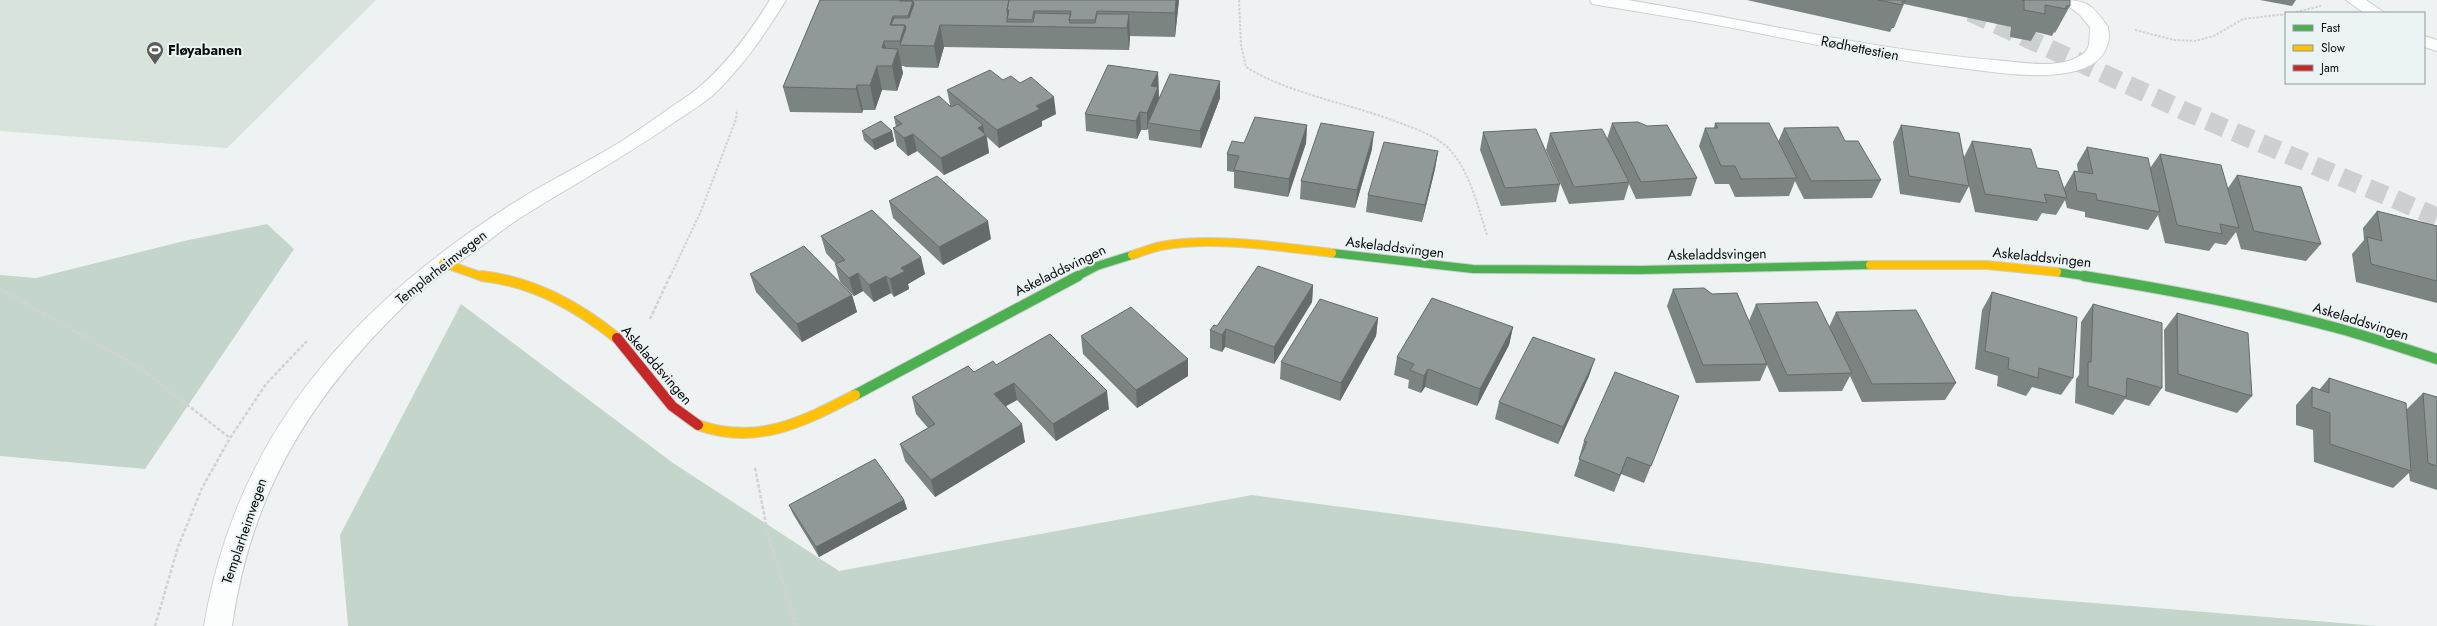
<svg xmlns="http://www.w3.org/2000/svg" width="2437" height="626" viewBox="0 0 2437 626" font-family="Jost,sans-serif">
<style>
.green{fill:#d7e3db}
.forest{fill:#c4d6cb}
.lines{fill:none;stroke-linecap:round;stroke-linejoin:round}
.primary-tunnel{stroke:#ccd0d0;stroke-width:19;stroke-dasharray:19 10;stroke-linecap:butt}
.lane-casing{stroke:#cccfcf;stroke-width:2}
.street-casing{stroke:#cccfcf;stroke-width:2}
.fast-far1-casing{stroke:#cccfcf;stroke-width:10}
.fast-casing{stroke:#cccfcf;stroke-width:12}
.slow-far1-casing{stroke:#cccfcf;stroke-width:10}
.slow-casing{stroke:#cccfcf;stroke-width:12}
.jam-casing{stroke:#cccfcf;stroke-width:12}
.path-far1{stroke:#d1d2d2;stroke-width:2;stroke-dasharray:2.5 1.5;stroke-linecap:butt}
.path{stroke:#d1d2d2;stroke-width:2.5;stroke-dasharray:3.5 2;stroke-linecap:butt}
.lane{fill:#fcfdfd;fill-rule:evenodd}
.street{fill:#fcfdfd;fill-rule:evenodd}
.fast-far1{stroke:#4caf50;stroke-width:8}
.fast{stroke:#4caf50;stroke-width:10}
.slow-far1{stroke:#ffc107;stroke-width:8}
.slow{stroke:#ffc107;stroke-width:10}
.jam{stroke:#c62828;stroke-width:10}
.wall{fill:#7c8482}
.shaded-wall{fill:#656b6a}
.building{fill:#909997;stroke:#656b6a}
.labels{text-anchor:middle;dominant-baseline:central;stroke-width:4;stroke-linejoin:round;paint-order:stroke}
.street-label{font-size:14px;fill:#0a0c0c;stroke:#ecf3f4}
.poi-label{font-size:14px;font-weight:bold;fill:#0a0c0c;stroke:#ecf3f4;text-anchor:start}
</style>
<rect width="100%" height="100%" fill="#eef2f2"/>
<path class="green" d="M 0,0 L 376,0 L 227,148 L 0,131 Z"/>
<path class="forest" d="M 267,224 L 294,249 L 145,469 L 0,456 L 0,275 L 36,278 L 184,241 Z
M 461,304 L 673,463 L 839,571 L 1252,495 L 2009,596 L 2377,626 L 348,626 L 340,535 Z"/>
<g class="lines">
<path class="primary-tunnel" d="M 1944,0 L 2189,113 L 2437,217"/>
<defs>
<path id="lane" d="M 2060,0 C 2087,0 2092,4 2108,27 L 2105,31 L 2093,31 L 2080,15 Z"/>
<path id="street" d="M 770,0 L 786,0 C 765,34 742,68 712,96 C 701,105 688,113 676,121 C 629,154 578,182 528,213 C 511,223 495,236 479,248 C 455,265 430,281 409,301 C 312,394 251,491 232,626 L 204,626 C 236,434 352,306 512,204 C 548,181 586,163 622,141 C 637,131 651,121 666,111 C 676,103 688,97 698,88 C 727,64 750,32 770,0 Z
M 1590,0 L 1628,0 C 1750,20 1872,50 1995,60 C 2020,62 2053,69 2076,58 C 2098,48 2084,36 2093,23 L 2105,23 C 2110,30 2110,39 2107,46 C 2101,64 2083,70 2066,73 C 2029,79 1988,71 1952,67 C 1880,59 1809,43 1738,29 C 1691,20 1645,13 1598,5 L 1592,4 Z
M 2346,0 L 2366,0 L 2385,13 L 2364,13 Z
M 2424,36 L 2437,40 L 2437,51 L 2424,47 Z"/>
<path id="fast-far1" d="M 1332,253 L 1473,269 L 1640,270 L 1870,265
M 2057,272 L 2091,277
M 1076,277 L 1097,266 L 1132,255"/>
<path id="fast" d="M 2084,276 C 2171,290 2257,306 2341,329 C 2373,338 2405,349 2437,359
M 855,395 L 1078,276"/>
<path id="slow-far1" d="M 1132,255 C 1142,252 1151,248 1161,246 C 1211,236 1281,247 1332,253
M 443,263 L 480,276 L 491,277
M 1870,265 L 1987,265 L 2057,272"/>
<path id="slow" d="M 482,276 C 534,282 577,306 617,338
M 698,425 C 757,446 803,422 855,395"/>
<path id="jam" d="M 617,338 L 672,406 L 698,425"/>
</defs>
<use href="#lane" class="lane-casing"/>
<use href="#street" class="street-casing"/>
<use href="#fast-far1" class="fast-far1-casing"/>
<use href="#fast" class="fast-casing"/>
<use href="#slow-far1" class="slow-far1-casing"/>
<use href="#slow" class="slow-casing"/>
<use href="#jam" class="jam-casing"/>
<path class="path-far1" d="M 1239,0 L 1241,45 L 1246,67 C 1289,94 1352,104 1400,123 C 1416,129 1434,135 1447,147 C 1469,168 1478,207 1487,235
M 2292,13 L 2321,6
M 2135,30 L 2174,40 L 2195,41 L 2214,36 L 2243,19 L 2286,14
M 670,277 L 701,211 L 736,119 L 737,110"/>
<path class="path" d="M 0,289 L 140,368 L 230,438
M 650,319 L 670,276
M 755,468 L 768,534 L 796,626
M 155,626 L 178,547 L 202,488 L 230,438 L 266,384 L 307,341"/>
<use href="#lane" class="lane"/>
<use href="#street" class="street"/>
<use href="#fast-far1" class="fast-far1"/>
<use href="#fast" class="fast"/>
<use href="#slow-far1" class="slow-far1"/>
<use href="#slow" class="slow"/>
<use href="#jam" class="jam"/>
</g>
<path class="wall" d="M 820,0 L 1179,0 L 1175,37 L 1130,36 L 1129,50 L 944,47 L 938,68 L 905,67 L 904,66 L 901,66 L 903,73 L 897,91 L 882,90 L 875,110 L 863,110 L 862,113 L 790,112 L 783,87 Z
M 1747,0 L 2070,0 L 2070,6 L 2055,33 L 2054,32 L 2052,36 L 2036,32 L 2031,41 L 2010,37 L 2011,27 L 1904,4 L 1894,28 L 1892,28 L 1890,32 Z
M 2260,0 L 2296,0 L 2292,6 Z
M 1158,72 L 1159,99 L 1220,81 L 1220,98 L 1201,148 L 1149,140 L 1148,128 L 1147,130 L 1141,130 L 1137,139 L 1086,131 L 1085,114 Z
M 1003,80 L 1056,114 L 1042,121 L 1042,126 L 999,148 L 987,137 L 989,153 L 944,175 L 917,151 L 908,156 L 897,146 L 893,128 L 896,127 L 894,117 L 950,105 L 947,90 Z
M 1612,123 L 1697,178 L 1691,196 L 1636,199 L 1629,184 L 1624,200 L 1569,204 L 1546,150 L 1550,133 L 1607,139 Z
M 1715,123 L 1778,142 L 1784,128 L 1845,141 L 1881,180 L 1872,198 L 1804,199 L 1795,181 L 1789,196 L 1735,197 L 1729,184 L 1715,184 L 1699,146 L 1705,128 L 1714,128 Z
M 1307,125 L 1306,143 L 1288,197 L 1234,188 L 1234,172 L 1227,171 L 1227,154 L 1244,143 Z
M 1901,125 L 1964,157 L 1972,141 L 2037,168 L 2064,188 L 2074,171 L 2078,172 L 2077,164 L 2087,147 L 2150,168 L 2160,154 L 2228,188 L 2237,175 L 2321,244 L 2306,261 L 2241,249 L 2236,232 L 2226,245 L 2215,243 L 2209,251 L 2165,243 L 2158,215 L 2148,230 L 2085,217 L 2085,212 L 2067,208 L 2065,200 L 2056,215 L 2042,213 L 2037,221 L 1975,212 L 1969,186 L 1960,203 L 1900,194 L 1893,142 Z
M 862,131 L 892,131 L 894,141 L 875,150 L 864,140 Z
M 1483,132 L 1560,184 L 1556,202 L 1501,206 L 1480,150 Z
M 1372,149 L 1355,208 L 1300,199 L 1301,181 Z
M 1438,151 L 1435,169 L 1422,222 L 1366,212 L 1368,195 Z
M 889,201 L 991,239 L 943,265 L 893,218 Z
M 2377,211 L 2437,226 L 2437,303 L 2356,282 L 2352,254 L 2364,240 L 2363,228 Z
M 821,236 L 925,274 L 908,284 L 909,289 L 894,297 L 891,293 L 874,302 L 863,291 L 854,296 L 840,282 L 835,264 L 836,264 L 826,253 Z
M 750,274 L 852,295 L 857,312 L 802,342 L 756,292 Z
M 1313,285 L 1312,302 L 1274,364 L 1225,347 L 1222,352 L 1210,348 L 1210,330 L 1217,326 Z
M 1673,289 L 1749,321 L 1756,304 L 1829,327 L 1836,312 L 1956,383 L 1945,400 L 1862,402 L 1850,376 L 1842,391 L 1779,392 L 1767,365 L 1760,381 L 1696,383 L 1667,306 Z
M 1992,292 L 2073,378 L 2061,395 L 2032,387 L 2026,396 L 1997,386 L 1998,376 L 1975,369 L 1982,310 Z
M 2093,304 L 2162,388 L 2149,406 L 2125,399 L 2113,415 L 2075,403 L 2076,379 L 2079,375 L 2081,322 Z
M 2177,313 L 2252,396 L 2237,413 L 2165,391 L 2164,330 Z
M 1378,318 L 1376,336 L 1340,401 L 1280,379 L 1281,362 Z
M 1513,327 L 1509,345 L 1477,406 L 1425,387 L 1421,393 L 1408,388 L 1409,380 L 1394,375 L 1397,357 Z
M 1081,336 L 1188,376 L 1137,408 L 1083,354 Z
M 996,365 L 1109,409 L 1056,441 L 1017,400 L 1006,406 L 1025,442 L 935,497 L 905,461 L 900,444 L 928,428 L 916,414 L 912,397 L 974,372 Z
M 1589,376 L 1558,444 L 1495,419 L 1499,402 Z
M 2329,378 L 2407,409 L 2423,393 L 2437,397 L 2437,490 L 2410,481 L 2409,473 L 2393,488 L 2314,462 L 2313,430 L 2296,425 L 2296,405 L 2312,387 L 2319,390 Z
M 1679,396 L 1644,483 L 1621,474 L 1614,492 L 1574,476 L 1580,458 L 1579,458 L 1584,441 Z
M 904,500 L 907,509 L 819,557 L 793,514 L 789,505 Z"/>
<path class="shaded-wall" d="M 1176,0 L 1179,0 L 1175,37 L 1175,13 Z
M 913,1 L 918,25 L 913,40 L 908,16 Z
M 1129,14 L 1130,36 L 1129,50 L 1127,28 Z
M 893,16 L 896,28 L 890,25 Z
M 905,25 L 909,46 L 900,45 L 900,41 Z
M 940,25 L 944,47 L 938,68 L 934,46 Z
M 884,41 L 890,66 L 882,48 Z
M 898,49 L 903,73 L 897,91 L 892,66 Z
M 877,66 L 882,90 L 875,110 L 870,85 Z
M 1158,72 L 1159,104 L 1148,123 L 1148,128 L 1147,130 L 1147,113 L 1151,86 Z
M 1220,81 L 1220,98 L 1201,148 L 1200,131 Z
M 857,85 L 863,110 L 862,113 L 856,89 Z
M 1054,97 L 1056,114 L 1042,121 L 1042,126 L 999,148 L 997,130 L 1036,106 Z
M 1140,112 L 1141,130 L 1137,139 L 1136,121 Z
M 983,125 L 985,136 L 986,135 L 989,153 L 944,175 L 941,158 L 978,128 Z
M 1307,125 L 1306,143 L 1288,197 L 1289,179 Z
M 892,131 L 894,141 L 875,150 L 872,140 Z
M 1374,132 L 1372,149 L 1355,208 L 1357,190 Z
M 913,134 L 917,151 L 908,156 L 904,138 Z
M 1438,151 L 1435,169 L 1422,222 L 1425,205 Z
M 988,221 L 991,239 L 943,265 L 939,247 Z
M 921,257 L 925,274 L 908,284 L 909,289 L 894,297 L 890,279 L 901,268 Z
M 858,273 L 863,291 L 854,296 L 849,278 Z
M 886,276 L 891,293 L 874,302 L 869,285 Z
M 1313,285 L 1312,302 L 1274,364 L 1274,347 Z
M 852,295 L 857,312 L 802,342 L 797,324 Z
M 1378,318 L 1376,336 L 1340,401 L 1341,383 Z
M 1513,327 L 1509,345 L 1477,406 L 1480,389 Z
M 1226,329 L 1225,347 L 1222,352 L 1222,335 Z
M 1188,359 L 1188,376 L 1137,408 L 1136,390 Z
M 1595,359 L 1589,376 L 1558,444 L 1563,427 Z
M 1428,369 L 1425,387 L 1421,393 L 1424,376 Z
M 1014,383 L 1017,400 L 997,411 L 994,394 Z
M 1107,391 L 1109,409 L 1056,441 L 1053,424 Z
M 1022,424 L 1025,442 L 935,497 L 931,480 Z
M 1627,457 L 1621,474 L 1614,492 L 1620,475 Z
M 904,500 L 907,509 L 819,557 L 816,547 Z"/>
<path class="building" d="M 820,0 L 898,0 L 913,1 L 908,16 L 893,16 L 890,25 L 905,25 L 900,41 L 884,41 L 882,48 L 898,49 L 892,66 L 877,66 L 870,85 L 857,85 L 856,89 L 783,87 Z
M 900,0 L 1009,0 L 1007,10 L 1007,13 L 1008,13 L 1007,19 L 1007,22 L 1033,22 L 1035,13 L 1071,14 L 1069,20 L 1070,23 L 1095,23 L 1097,14 L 1129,14 L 1127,28 L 940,25 L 934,46 L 900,45 L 906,28 L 905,25 L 891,25 L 894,18 L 909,18 L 914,4 L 913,1 L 900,1 Z
M 1009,0 L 1176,0 L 1175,13 L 1097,11 L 1095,20 L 1069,20 L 1071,11 L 1034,11 L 1032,20 L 1007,19 L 1009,10 L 1007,10 Z
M 1878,0 L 1905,0 L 1905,2 L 1902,1 L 1902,5 Z
M 2022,0 L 2070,0 L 2070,6 L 2066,6 L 2066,9 L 2045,5 L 2045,14 L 2024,10 L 2024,0 Z
M 1108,65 L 1158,72 L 1151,86 L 1158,87 L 1147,113 L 1140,112 L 1136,121 L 1085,114 Z
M 990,70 L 1003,80 L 1011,76 L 1020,83 L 1031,77 L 1054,97 L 1036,106 L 1040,109 L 997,130 L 947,90 Z
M 1170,74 L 1220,81 L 1200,131 L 1148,123 Z
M 939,96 L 951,107 L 958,104 L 983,125 L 978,128 L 986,135 L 941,158 L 913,134 L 904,138 L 893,128 L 902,124 L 894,117 Z
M 1255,117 L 1307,125 L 1289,179 L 1234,170 L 1239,156 L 1227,154 L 1232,141 L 1244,143 Z
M 881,121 L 892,131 L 872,140 L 862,131 Z
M 1638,122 L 1647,126 L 1667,125 L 1697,178 L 1641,182 L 1612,123 Z
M 1321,123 L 1374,132 L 1357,190 L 1301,181 Z
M 1715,123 L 1769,123 L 1797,178 L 1741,179 L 1735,166 L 1721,166 L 1705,128 L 1718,128 Z
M 1901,125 L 1959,133 L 1969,186 L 1909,176 Z
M 1838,127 L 1845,141 L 1858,141 L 1881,180 L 1811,181 L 1784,128 Z
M 1536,129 L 1560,184 L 1505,188 L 1483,132 Z
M 1602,129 L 1629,182 L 1574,187 L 1550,133 Z
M 1972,141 L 2031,149 L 2037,168 L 2058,171 L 2067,198 L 2044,194 L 2047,203 L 1985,194 Z
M 1384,142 L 1438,151 L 1425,205 L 1368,195 Z
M 2087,147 L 2148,158 L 2160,212 L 2097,200 L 2096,194 L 2077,191 L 2074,171 L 2093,174 Z
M 2160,154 L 2221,165 L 2239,228 L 2220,224 L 2222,234 L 2177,225 Z
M 2237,175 L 2301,187 L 2321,244 L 2254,231 Z
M 937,176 L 988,221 L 939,247 L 889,201 Z
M 872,210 L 921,257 L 901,268 L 905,271 L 890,279 L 886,276 L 869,285 L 858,273 L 849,278 L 835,264 L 845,260 L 821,236 Z
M 2377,211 L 2437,226 L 2437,281 L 2371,264 L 2367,237 L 2382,241 Z
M 804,246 L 852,295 L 797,324 L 750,274 Z
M 1258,266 L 1313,285 L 1274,347 L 1226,329 L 1222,335 L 1210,330 L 1214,325 L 1217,326 Z
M 1704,288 L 1712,294 L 1737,293 L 1767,364 L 1703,365 L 1673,289 Z
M 1992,292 L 2077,317 L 2073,378 L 2039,368 L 2038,378 L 2008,369 L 2009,358 L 1985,351 Z
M 1432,298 L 1513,327 L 1480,389 L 1428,369 L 1424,376 L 1410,370 L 1414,364 L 1397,357 Z
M 1320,299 L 1378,318 L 1341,383 L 1281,362 Z
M 1817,302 L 1852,373 L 1787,375 L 1756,304 Z
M 2093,304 L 2162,323 L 2162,388 L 2127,378 L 2126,397 L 2088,386 L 2088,362 L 2091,362 Z
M 1131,307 L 1188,359 L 1136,390 L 1081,336 Z
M 1916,310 L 1956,383 L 1872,384 L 1836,312 Z
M 2177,313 L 2248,333 L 2252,396 L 2178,374 Z
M 1050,334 L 1107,391 L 1053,424 L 1014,383 L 994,394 L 1022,424 L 931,480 L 900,444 L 935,424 L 912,397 L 968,366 L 974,372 L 993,361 L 996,365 Z
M 1533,337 L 1595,359 L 1563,427 L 1499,402 Z
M 1615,372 L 1679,396 L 1651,466 L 1627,457 L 1620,475 L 1579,459 L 1587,442 L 1584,441 Z
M 2329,378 L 2406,403 L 2411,471 L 2330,444 L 2330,413 L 2312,407 L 2312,387 L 2329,393 Z
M 2423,393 L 2437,397 L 2437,466 L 2428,463 Z
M 875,459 L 904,500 L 816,547 L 789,505 Z"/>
<defs>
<symbol id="stadium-pin" viewBox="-11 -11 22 30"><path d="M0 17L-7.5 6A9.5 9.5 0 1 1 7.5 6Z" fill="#5a5c5c" stroke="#ecf3f4"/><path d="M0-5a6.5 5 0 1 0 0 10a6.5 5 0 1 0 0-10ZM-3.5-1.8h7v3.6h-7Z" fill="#fff"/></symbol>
</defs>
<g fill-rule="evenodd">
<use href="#stadium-pin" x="145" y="40" width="20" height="27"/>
</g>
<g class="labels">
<g class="street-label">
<text transform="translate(1860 48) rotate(11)">Rødhettestien</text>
<text transform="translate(1395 247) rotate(7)">Askeladdsvingen</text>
<text transform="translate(1717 254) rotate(-1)">Askeladdsvingen</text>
<text transform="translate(2042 257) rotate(6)">Askeladdsvingen</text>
<text transform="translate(441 267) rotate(-38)">Templarheimvegen</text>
<text transform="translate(1060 270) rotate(-26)">Askeladdsvingen</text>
<text transform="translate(2361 321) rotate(17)">Askeladdsvingen</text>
<text transform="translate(657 365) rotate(49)">Askeladdsvingen</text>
<text transform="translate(244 531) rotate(-71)">Templarheimvegen</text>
</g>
<g class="poi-label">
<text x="168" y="50">Fløyabanen</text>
</g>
</g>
<rect x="2285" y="12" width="140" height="72" fill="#ecf3f4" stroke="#929797"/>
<rect x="2293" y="25" width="20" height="6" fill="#4caf50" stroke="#929797"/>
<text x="2321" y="32" font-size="12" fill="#0a0c0c">Fast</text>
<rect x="2293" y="45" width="20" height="6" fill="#ffc107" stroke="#929797"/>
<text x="2321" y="52" font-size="12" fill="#0a0c0c">Slow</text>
<rect x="2293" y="65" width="20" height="6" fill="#c62828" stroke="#929797"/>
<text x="2321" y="72" font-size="12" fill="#0a0c0c">Jam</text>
</svg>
